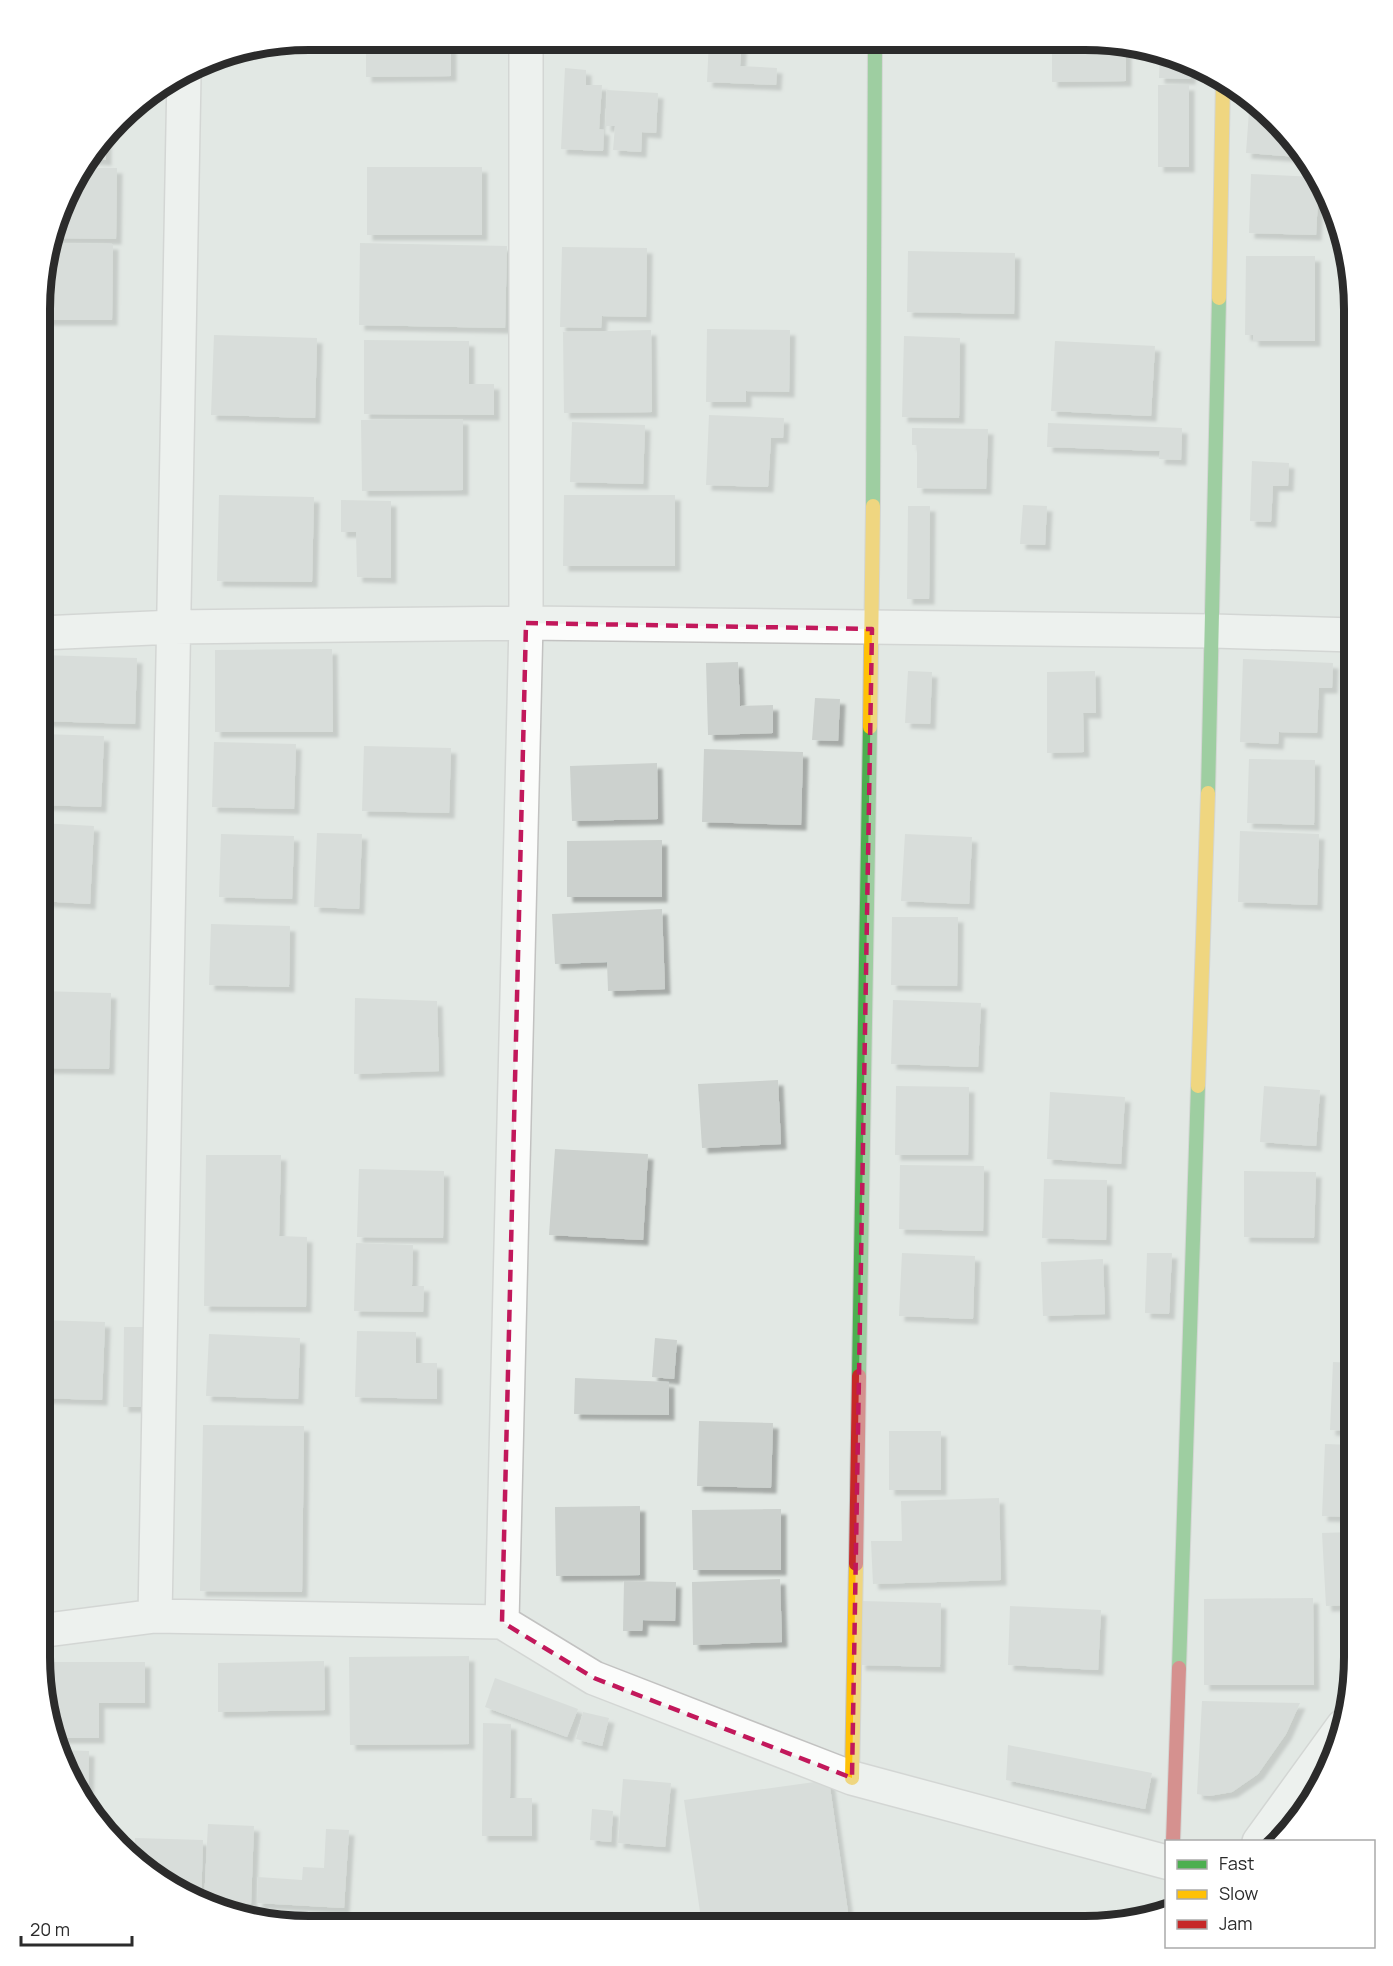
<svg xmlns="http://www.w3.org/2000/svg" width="1393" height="1966" viewBox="0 0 1393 1966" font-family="Manrope,sans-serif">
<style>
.building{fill:#ccd1ce;filter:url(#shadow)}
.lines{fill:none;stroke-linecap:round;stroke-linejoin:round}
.street-casing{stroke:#c2c2c1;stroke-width:36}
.fast-casing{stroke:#c2c2c1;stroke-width:16}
.slow-casing{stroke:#c2c2c1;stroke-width:16}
.jam-casing{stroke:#c2c2c1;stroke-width:16}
.street{stroke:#fbfcfb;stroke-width:33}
.fast{stroke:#4caf50;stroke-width:14}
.slow{stroke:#ffc107;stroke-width:14}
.jam{stroke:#c62828;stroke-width:14}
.marked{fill:none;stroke:#c2185b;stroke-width:4.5;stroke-dasharray:12 8;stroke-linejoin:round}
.rim{fill:none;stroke:#2b2b2b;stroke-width:8}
</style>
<defs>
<filter id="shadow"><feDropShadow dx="5.5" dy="5.5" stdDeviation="1.5" flood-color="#0004"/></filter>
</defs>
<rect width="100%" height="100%" fill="#e2e8e4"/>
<path class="building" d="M 366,39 L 451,39 L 451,76 L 366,77 Z
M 709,40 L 742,40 L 740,66 L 777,68 L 776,85 L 707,82 Z
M 1052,41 L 1126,43 L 1126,81 L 1052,82 Z
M 1160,52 L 1174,56 L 1173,62 L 1191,63 L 1190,79 L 1159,78 Z
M 565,68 L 586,70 L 586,85 L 602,85 L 599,129 L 604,130 L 603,151 L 561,149 Z
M 1158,85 L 1189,85 L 1189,167 L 1158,167 Z
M 607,90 L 658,93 L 656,133 L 642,132 L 641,152 L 613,150 L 615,126 L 605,126 Z
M 1250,97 L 1299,157 L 1246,153 Z
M 106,136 L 106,160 L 87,159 Z
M 367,167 L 482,167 L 482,235 L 367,235 Z
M 80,168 L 117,168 L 116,239 L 53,238 L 75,174 Z
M 1251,174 L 1316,177 L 1319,180 L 1316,235 L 1249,233 Z
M 51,243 L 113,244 L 112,320 L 41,320 L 41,273 Z
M 360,243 L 507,246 L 505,328 L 359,325 Z
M 562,247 L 647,248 L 646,317 L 602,316 L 601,328 L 560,327 Z
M 908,251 L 1015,253 L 1014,314 L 907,312 Z
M 1246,256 L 1315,256 L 1315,341 L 1253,341 L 1253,335 L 1245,335 Z
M 707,329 L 790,330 L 789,392 L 746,391 L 746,402 L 706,402 Z
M 651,330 L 652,412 L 564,413 L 563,332 Z
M 214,335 L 317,338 L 315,418 L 211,415 Z
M 904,336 L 960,338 L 959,418 L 902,417 Z
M 364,340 L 469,341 L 469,384 L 494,384 L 494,415 L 364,414 Z
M 1055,341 L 1155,346 L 1151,416 L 1051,411 Z
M 709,415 L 784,418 L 783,438 L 771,438 L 768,487 L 706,485 Z
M 463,419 L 463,490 L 362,491 L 361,420 Z
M 572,422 L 645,425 L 643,484 L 570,482 Z
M 1048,423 L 1182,428 L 1181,460 L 1159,459 L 1160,451 L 1047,447 Z
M 912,428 L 988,429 L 986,489 L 917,488 L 917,445 L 912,445 Z
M 1252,461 L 1289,463 L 1288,486 L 1273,486 L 1271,522 L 1250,521 Z
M 219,495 L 314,497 L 312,582 L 217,581 Z
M 564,495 L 675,495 L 675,566 L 563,566 Z
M 341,500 L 391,501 L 391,578 L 357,577 L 356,532 L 341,532 Z
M 1023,505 L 1047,506 L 1045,545 L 1020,544 Z
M 908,506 L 930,506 L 929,599 L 907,599 Z
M 332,649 L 333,732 L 215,732 L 215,650 Z
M 41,655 L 137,658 L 135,724 L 41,721 Z
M 1243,659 L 1333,663 L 1332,688 L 1319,688 L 1317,733 L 1279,732 L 1278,744 L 1240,742 Z
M 738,662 L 740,706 L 773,705 L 773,733 L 708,735 L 706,663 Z
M 908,671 L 932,672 L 930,724 L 905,723 Z
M 1095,671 L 1096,713 L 1083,713 L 1084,752 L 1047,753 L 1047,672 Z
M 815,698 L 840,699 L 838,741 L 812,740 Z
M 41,734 L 104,736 L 101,807 L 40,805 Z
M 214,742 L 296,744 L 294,809 L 212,807 Z
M 364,746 L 451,748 L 449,813 L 362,811 Z
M 704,749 L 803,752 L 801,825 L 702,822 Z
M 1249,759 L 1315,760 L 1314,825 L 1247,823 Z
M 657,763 L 658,819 L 572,821 L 570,766 Z
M 40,823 L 94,826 L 90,904 L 40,901 Z
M 1240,831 L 1319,834 L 1317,905 L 1238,902 Z
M 317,833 L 362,834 L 359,909 L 314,907 Z
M 221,834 L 294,836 L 292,899 L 219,897 Z
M 905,834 L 972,837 L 969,904 L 901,901 Z
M 662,840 L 662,897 L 567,897 L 567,841 Z
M 662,909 L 665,989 L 608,991 L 607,962 L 555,964 L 552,914 Z
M 892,917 L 958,917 L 957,986 L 891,985 Z
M 211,924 L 290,926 L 289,987 L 209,985 Z
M 40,991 L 111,993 L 109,1069 L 40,1068 Z
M 355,998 L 437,1001 L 439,1071 L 354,1074 Z
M 893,1000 L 981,1003 L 978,1067 L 891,1064 Z
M 778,1080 L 781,1144 L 702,1148 L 698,1084 Z
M 896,1086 L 969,1087 L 968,1155 L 895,1155 Z
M 1264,1086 L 1320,1090 L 1316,1146 L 1260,1142 Z
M 1050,1092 L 1125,1097 L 1121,1164 L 1047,1159 Z
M 555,1149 L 648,1154 L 643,1240 L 549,1235 Z
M 206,1155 L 281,1155 L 279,1236 L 307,1237 L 306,1307 L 204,1306 Z
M 900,1165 L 984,1166 L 983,1231 L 899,1229 Z
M 359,1169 L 444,1171 L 443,1238 L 357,1237 Z
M 1244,1171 L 1316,1172 L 1314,1238 L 1244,1237 Z
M 1044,1179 L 1107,1180 L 1106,1240 L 1042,1238 Z
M 356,1243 L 413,1245 L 412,1286 L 424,1286 L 423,1312 L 354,1311 Z
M 902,1253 L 975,1256 L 973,1319 L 899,1316 Z
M 1147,1253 L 1172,1253 L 1169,1314 L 1145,1313 Z
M 1103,1259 L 1105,1314 L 1043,1316 L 1041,1262 Z
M 40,1320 L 105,1322 L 102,1400 L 39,1398 Z
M 124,1327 L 154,1327 L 153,1407 L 123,1407 Z
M 357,1331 L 416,1332 L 416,1363 L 437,1363 L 437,1399 L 355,1397 Z
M 209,1334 L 300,1338 L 298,1399 L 206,1396 Z
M 655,1338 L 677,1340 L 674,1379 L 652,1377 Z
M 1333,1362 L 1354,1363 L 1354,1431 L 1330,1430 Z
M 575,1378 L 669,1382 L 669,1415 L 574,1414 Z
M 699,1421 L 773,1423 L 771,1488 L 697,1486 Z
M 203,1425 L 304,1426 L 302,1592 L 200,1591 Z
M 889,1431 L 941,1431 L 941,1490 L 889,1490 Z
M 1325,1444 L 1353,1445 L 1353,1517 L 1322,1516 Z
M 999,1498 L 1001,1580 L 873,1584 L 871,1541 L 902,1541 L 901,1501 Z
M 640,1506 L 640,1575 L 556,1576 L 555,1507 Z
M 781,1509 L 781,1570 L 693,1570 L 692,1510 Z
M 1353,1532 L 1353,1605 L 1326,1606 L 1322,1533 Z
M 780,1579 L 782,1642 L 693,1645 L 692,1582 Z
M 624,1581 L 676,1582 L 675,1621 L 643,1620 L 642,1631 L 623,1631 Z
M 1313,1598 L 1314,1685 L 1204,1685 L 1204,1599 Z
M 861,1601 L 941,1603 L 940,1667 L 860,1665 Z
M 1010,1606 L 1101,1610 L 1098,1670 L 1008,1665 Z
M 469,1656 L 469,1744 L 350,1745 L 349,1657 Z
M 324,1661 L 325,1710 L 218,1712 L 218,1663 Z
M 40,1662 L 145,1662 L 145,1703 L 99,1703 L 99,1738 L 58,1738 Z
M 495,1678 L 578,1709 L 567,1737 L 485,1707 Z
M 1202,1701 L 1300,1703 L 1286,1734 L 1258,1774 L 1232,1792 L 1209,1796 L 1197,1794 Z
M 583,1712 L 609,1718 L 602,1746 L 576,1739 Z
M 483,1723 L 511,1724 L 510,1798 L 532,1798 L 532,1836 L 482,1836 Z
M 1008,1745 L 1152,1773 L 1145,1809 L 1006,1780 Z
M 61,1750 L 89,1751 L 88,1802 L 67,1776 Z
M 623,1779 L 671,1783 L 665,1847 L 618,1843 Z
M 829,1780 L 850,1926 L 702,1926 L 684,1800 Z
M 592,1809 L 613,1811 L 611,1842 L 590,1840 Z
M 208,1824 L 254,1826 L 251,1904 L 204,1902 Z
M 326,1829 L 349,1830 L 344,1908 L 257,1903 L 258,1877 L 302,1880 L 303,1867 L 324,1868 Z
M 135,1838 L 203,1840 L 201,1904 L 145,1872 L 134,1859 Z"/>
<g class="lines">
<defs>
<path id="street" d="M 41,633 L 174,627 L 526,623 L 1213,631 L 1354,635
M 155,1616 L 184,75
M 502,1622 L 526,623 L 526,40
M 39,1631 L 155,1616 L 502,1622 L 594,1678 L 852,1778 L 1166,1862
M 1259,1842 L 1343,1726"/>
<path id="fast" d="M 873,506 L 875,41
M 1208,793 L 1219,298
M 859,1376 L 870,727
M 1179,1668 L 1198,1086"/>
<path id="slow" d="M 1219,298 L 1223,80
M 870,727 L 873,506
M 1198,1086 L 1208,793
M 852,1778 L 856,1564"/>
<path id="jam" d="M 856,1564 L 859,1376
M 1173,1842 L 1179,1668"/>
</defs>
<use href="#street" class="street-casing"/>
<use href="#fast" class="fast-casing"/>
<use href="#slow" class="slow-casing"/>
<use href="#jam" class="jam-casing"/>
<use href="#street" class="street"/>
<use href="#fast" class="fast"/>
<use href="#slow" class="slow"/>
<use href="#jam" class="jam"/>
</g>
<path d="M0 0H1393V1966H0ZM 526,623 L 872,629 L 852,1778 L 594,1678 L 502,1622 Z" fill="#e2e8e4" fill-opacity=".55" fill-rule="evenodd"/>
<path class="marked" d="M 526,623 L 872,629 L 852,1778 L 594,1678 L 502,1622 Z"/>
<path d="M0 0H1393V1966H0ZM309 50H1085A259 259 0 0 1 1344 309V1657A259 259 0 0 1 1085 1916H309A259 259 0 0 1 50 1657V309A259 259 0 0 1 309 50Z" fill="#fff" fill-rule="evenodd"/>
<path class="rim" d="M309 50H1085A259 259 0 0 1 1344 309V1657A259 259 0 0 1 1085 1916H309A259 259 0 0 1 50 1657V309A259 259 0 0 1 309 50Z"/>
<rect x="1165" y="1840" width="210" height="108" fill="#ffffff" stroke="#aaaaaa" stroke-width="1.5"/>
<rect x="1177" y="1860" width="30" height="9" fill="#4caf50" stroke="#aaaaaa" stroke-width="1.5"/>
<text x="1219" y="1870" font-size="18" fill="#2b2b2b">Fast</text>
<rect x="1177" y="1890" width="30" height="9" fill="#ffc107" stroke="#aaaaaa" stroke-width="1.5"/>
<text x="1219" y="1900" font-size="18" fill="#2b2b2b">Slow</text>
<rect x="1177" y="1920" width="30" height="9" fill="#c62828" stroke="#aaaaaa" stroke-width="1.5"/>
<text x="1219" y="1930" font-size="18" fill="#2b2b2b">Jam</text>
<path d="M21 1936v9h111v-9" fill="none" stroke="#2b2b2b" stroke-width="3"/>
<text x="30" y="1936" font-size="18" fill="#2b2b2b" stroke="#ffffff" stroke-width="4.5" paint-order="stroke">20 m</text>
</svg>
